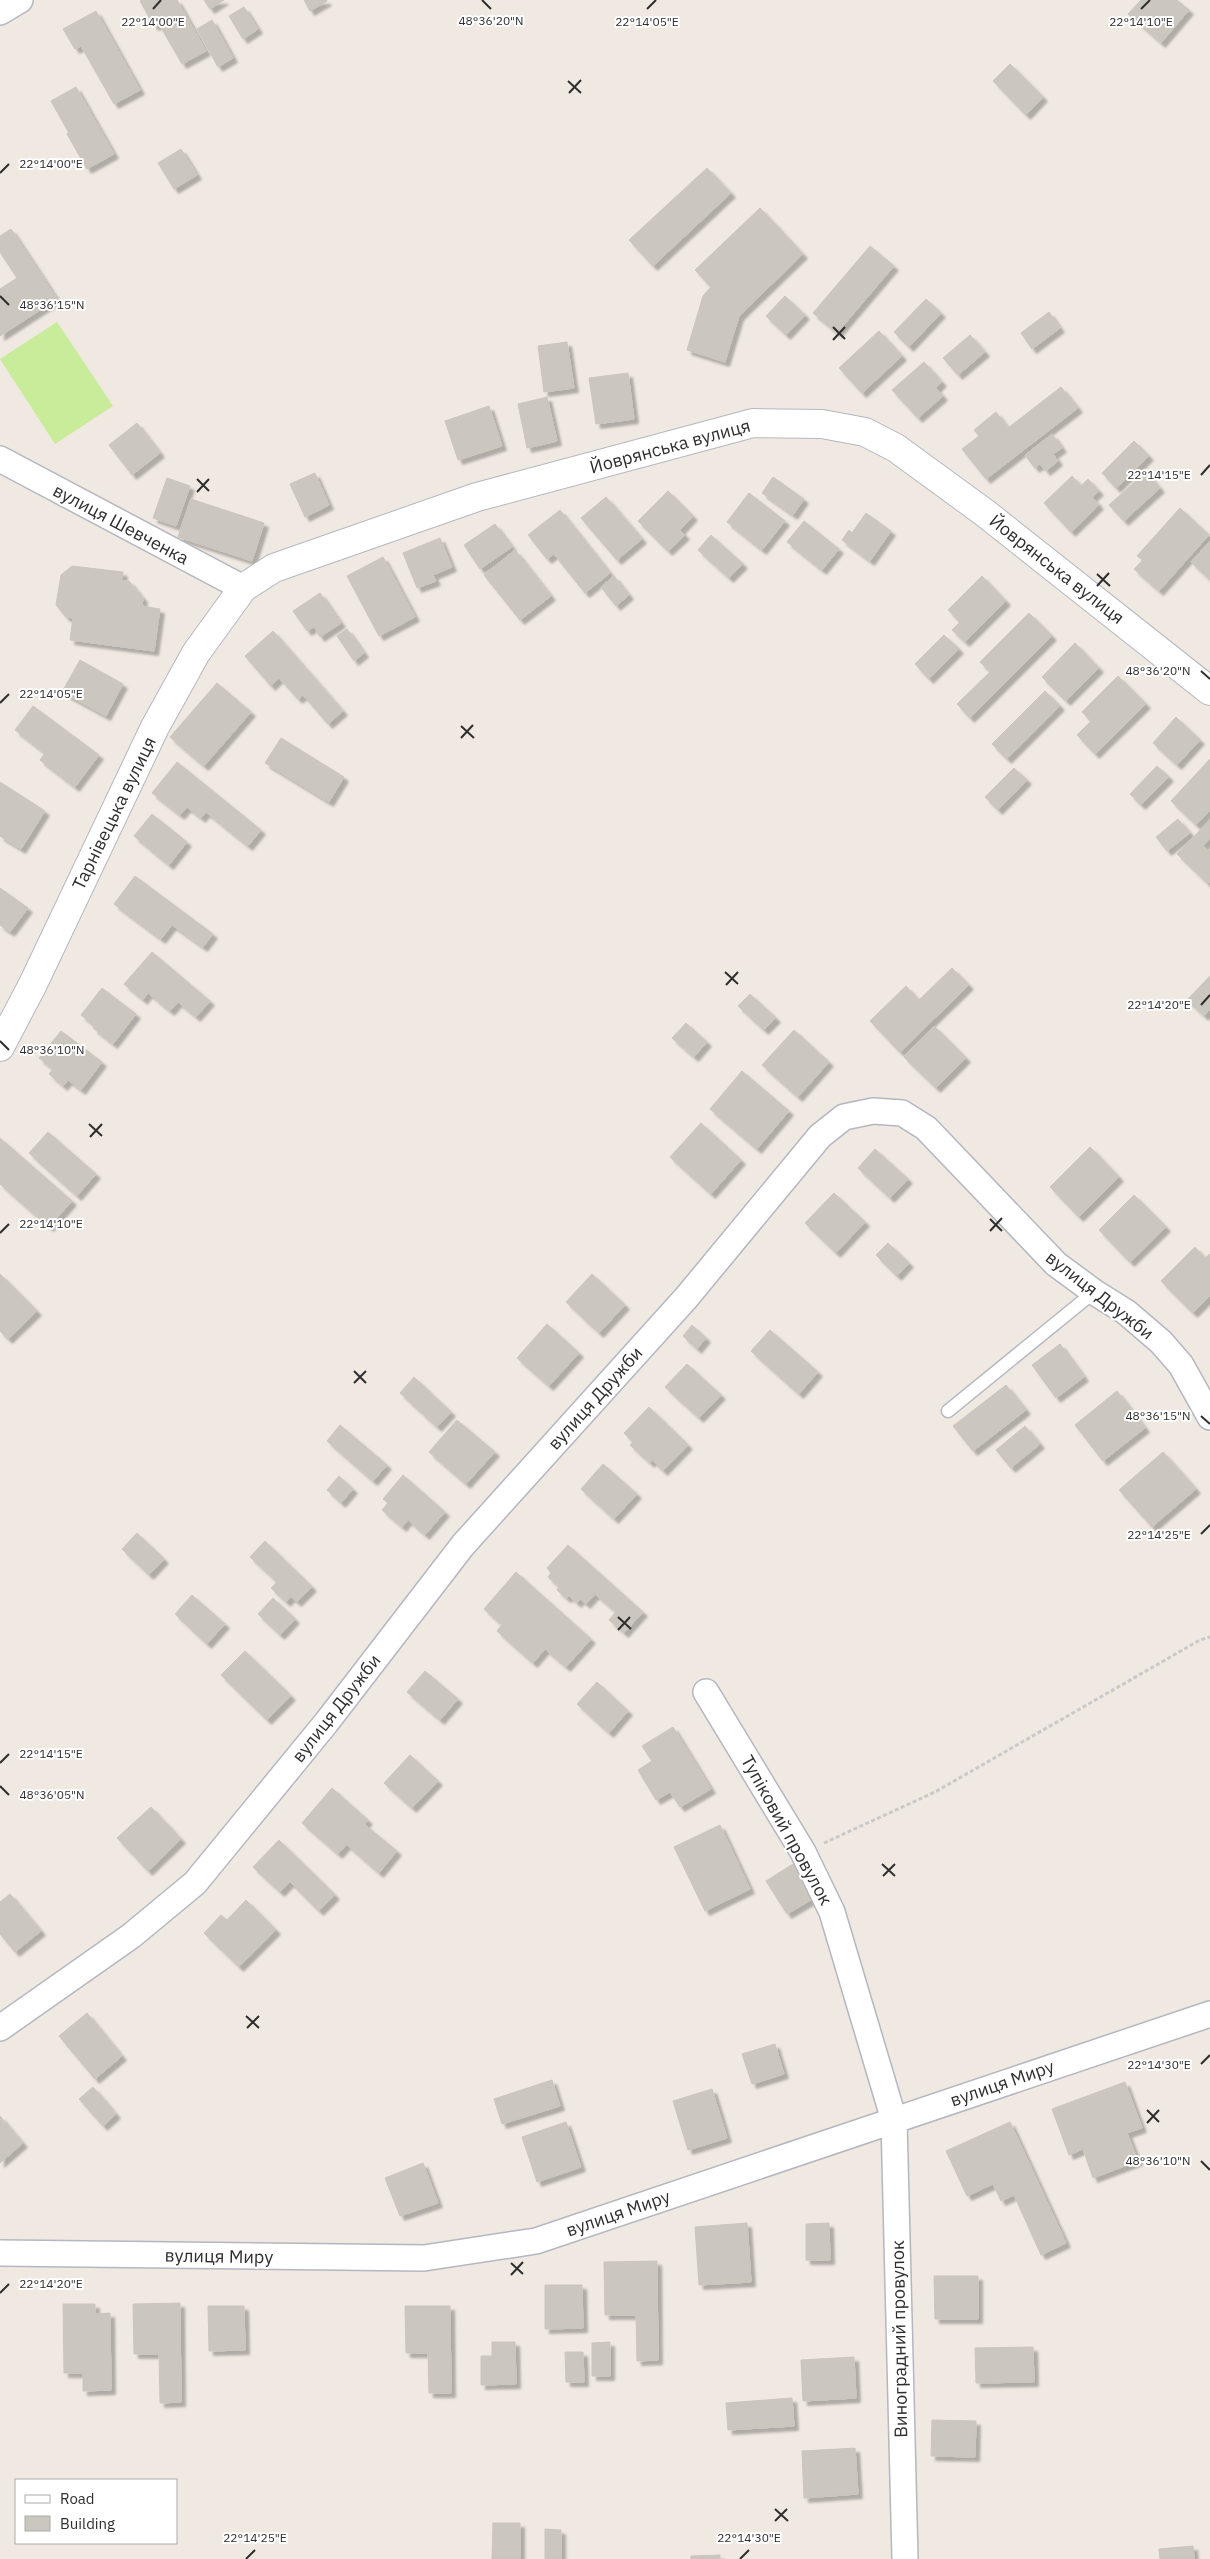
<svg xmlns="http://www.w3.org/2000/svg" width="1210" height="2559" viewBox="0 0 1210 2559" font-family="'IBM Plex Sans',sans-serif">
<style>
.pitch{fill:#c9ec9a}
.building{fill:#cbc7bf;stroke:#cbc5ba;filter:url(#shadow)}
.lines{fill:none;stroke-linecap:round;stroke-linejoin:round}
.service-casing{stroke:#b4b7c1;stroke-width:15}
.minor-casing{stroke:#b4b7c1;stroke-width:28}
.tertiary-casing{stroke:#b4b7c1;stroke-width:30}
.path{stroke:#c9c9c9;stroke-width:3;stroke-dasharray:4 2.5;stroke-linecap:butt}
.service{stroke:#fff;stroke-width:12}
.minor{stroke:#fff;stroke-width:25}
.tertiary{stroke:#fff;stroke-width:28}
.ticks{fill:none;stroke:#2e2e2e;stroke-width:2}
.labels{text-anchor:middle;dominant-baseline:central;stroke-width:4;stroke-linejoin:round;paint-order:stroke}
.street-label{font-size:18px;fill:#2e2e2e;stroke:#fff}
.ticks-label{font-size:12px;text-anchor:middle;fill:#2e2e2e;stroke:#fff;stroke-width:4;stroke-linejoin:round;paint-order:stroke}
</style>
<defs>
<filter id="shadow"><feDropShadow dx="4.5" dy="4.5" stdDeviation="1" flood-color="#0004"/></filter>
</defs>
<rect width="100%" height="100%" fill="#efe9e1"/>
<path class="pitch" d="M 57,322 L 113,406 L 55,444 L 0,359 Z"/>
<path class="building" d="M 143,0 L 177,0 L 206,51 L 182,64 L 159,24 L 154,26 L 140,1 Z
M 204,0 L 224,0 L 210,9 Z
M 304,0 L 326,0 L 327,1 L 310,11 Z
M 1141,0 L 1177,0 L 1189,10 L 1161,43 L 1128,14 Z
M 244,7 L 258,29 L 243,39 L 229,16 Z
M 96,11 L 140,90 L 114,104 L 81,46 L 75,49 L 63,29 Z
M 212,20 L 233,58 L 218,67 L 197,29 Z
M 1010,64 L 1043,97 L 1026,115 L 993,81 Z
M 76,87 L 94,119 L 69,133 L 51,101 Z
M 94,119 L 114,154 L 87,169 L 67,134 Z
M 181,149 L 197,175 L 174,189 L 158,163 Z
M 707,168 L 731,193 L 653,266 L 629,240 Z
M 760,208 L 803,254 L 739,316 L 725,362 L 687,350 L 703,296 L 711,287 L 695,270 Z
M 11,229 L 57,299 L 0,336 L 0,289 L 17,278 L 0,252 L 0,236 Z
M 870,246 L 894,266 L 837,333 L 813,313 Z
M 785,296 L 805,315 L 786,335 L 766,316 Z
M 926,299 L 941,313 L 909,347 L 894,332 Z
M 1049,312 L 1060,328 L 1032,349 L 1021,333 Z
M 879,331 L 902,356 L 862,393 L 839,368 Z
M 970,335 L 985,352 L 958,375 L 943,358 Z
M 567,342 L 574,388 L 544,392 L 538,346 Z
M 924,362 L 942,382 L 936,388 L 943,396 L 918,418 L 892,390 Z
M 628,373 L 634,419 L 596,424 L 589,378 Z
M 1061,387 L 1078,408 L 986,479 L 962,449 L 979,436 L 974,430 L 996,412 L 1008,428 Z
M 547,397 L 557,441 L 527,448 L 518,404 Z
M 489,406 L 502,446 L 458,460 L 445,421 Z
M 137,423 L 160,453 L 132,475 L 109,445 Z
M 1052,434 L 1062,448 L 1053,454 L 1058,461 L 1046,471 L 1040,464 L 1035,468 L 1025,455 Z
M 1134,441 L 1149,456 L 1116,488 L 1102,473 Z
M 1146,472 L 1160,488 L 1124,521 L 1109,505 Z
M 315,473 L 329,505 L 305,517 L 290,484 Z
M 1072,476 L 1081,486 L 1088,479 L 1099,491 L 1092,497 L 1099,505 L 1071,532 L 1044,503 Z
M 773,477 L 804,499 L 793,515 L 762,493 Z
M 167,478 L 190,486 L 176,526 L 153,518 Z
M 668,491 L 693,516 L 680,530 L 685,535 L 668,551 L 638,521 Z
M 749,493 L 785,521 L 762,550 L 727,522 Z
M 606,497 L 642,539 L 617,560 L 581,518 Z
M 191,499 L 264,523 L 252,561 L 178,537 Z
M 1180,508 L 1209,535 L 1159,591 L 1134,569 L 1143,560 L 1137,556 Z
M 560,510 L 610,573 L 585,593 L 554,554 L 547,559 L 528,535 Z
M 866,513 L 891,531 L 870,561 L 842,540 L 849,530 L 852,533 Z
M 804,521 L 839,549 L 822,570 L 787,542 Z
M 495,524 L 512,547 L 480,569 L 464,545 Z
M 711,535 L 743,564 L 729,578 L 698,550 Z
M 440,538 L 452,567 L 433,575 L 436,581 L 417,588 L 403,553 Z
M 1210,541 L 1210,580 L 1191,562 Z
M 515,550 L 551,596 L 520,620 L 484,575 Z
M 383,557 L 415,617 L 379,636 L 347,576 Z
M 72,566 L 123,572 L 122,581 L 129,581 L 143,598 L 142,606 L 160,609 L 154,651 L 70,640 L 73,618 L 66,617 L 56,605 L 61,575 Z
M 614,576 L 629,595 L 616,606 L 601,587 Z
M 982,576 L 1006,601 L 965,642 L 952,630 L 960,622 L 948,610 Z
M 320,593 L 341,623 L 320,637 L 314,627 L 307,631 L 293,611 Z
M 1029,613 L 1052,636 L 970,718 L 957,704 L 990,672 L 980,662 Z
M 347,629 L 364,653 L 354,661 L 337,636 Z
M 273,631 L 343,711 L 328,724 L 303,695 L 298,699 L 279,678 L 271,686 L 245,656 Z
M 944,635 L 959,649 L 929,679 L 915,664 Z
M 1075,643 L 1099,668 L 1066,701 L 1042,677 Z
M 80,660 L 123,684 L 106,716 L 62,692 Z
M 1118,676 L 1146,704 L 1095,754 L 1077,735 L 1091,721 L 1082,712 Z
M 217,683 L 251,712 L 204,766 L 170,737 Z
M 1045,691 L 1060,706 L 1007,759 L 992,744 Z
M 33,706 L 99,755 L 75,787 L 40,760 L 45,753 L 15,730 Z
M 1176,717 L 1200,740 L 1177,765 L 1153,743 Z
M 281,738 L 344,777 L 329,802 L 265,763 Z
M 1210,759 L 1210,810 L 1196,825 L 1171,801 Z
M 177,762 L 261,830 L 248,846 L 206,812 L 201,818 L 187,807 L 180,815 L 152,793 Z
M 1157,766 L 1169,777 L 1141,805 L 1130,794 Z
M 1014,768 L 1027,780 L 998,810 L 985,797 Z
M 0,782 L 45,811 L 21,849 L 0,836 Z
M 152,814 L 187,842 L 169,865 L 134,836 Z
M 1178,819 L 1190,833 L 1167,851 L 1156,837 Z
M 1210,820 L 1210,838 L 1203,846 L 1210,852 L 1210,882 L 1208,884 L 1177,854 Z
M 135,876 L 213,934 L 203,947 L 172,925 L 161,939 L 114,904 Z
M 0,888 L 28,908 L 10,932 L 0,925 Z
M 152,952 L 210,1001 L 196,1017 L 178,1002 L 170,1011 L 148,993 L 143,1000 L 124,984 Z
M 952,968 L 969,985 L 900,1052 L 870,1021 L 906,986 L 919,1000 Z
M 1210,976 L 1210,1010 L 1204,1016 L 1187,1000 Z
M 102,988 L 136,1014 L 113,1044 L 93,1028 L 95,1026 L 81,1015 Z
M 750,994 L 776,1018 L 764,1030 L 738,1006 Z
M 686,1023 L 707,1042 L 694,1057 L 672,1038 Z
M 934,1026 L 966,1058 L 936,1088 L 904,1057 Z
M 794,1030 L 829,1062 L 798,1097 L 762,1065 Z
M 61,1031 L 102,1062 L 81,1090 L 68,1080 L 63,1086 L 49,1074 L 53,1069 L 39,1058 Z
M 742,1071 L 789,1111 L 757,1149 L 710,1109 Z
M 701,1123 L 741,1160 L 711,1194 L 670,1157 Z
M 48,1132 L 96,1174 L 77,1196 L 29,1153 Z
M 0,1138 L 72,1201 L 49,1227 L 0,1184 Z
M 1090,1147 L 1119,1177 L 1079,1217 L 1050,1187 Z
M 875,1149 L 908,1179 L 890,1198 L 858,1168 Z
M 834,1193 L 865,1222 L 836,1253 L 805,1223 Z
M 1134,1195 L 1166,1227 L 1130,1262 L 1099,1230 Z
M 888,1243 L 909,1263 L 897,1276 L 876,1255 Z
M 1195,1247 L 1205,1258 L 1210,1254 L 1210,1296 L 1193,1313 L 1161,1281 Z
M 0,1274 L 37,1311 L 8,1339 L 0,1331 Z
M 592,1274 L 625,1305 L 599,1333 L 566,1302 Z
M 547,1324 L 579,1353 L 549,1386 L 517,1358 Z
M 692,1325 L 706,1338 L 697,1349 L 683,1336 Z
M 770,1330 L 818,1372 L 799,1394 L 751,1351 Z
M 1060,1344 L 1084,1377 L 1056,1398 L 1032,1365 Z
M 687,1364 L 721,1395 L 699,1418 L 665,1387 Z
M 414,1377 L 451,1412 L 437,1427 L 400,1393 Z
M 1006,1385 L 1026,1410 L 973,1451 L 953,1426 Z
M 1117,1391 L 1145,1428 L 1103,1461 L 1075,1425 Z
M 649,1407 L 688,1445 L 663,1471 L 652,1460 L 650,1463 L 630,1445 L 633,1442 L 624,1433 Z
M 457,1420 L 495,1452 L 466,1484 L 429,1452 Z
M 340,1425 L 387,1465 L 373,1481 L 327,1441 Z
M 1025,1426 L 1040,1444 L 1011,1468 L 996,1450 Z
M 1163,1452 L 1196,1489 L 1152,1527 L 1119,1490 Z
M 603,1464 L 637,1494 L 614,1519 L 581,1489 Z
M 403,1475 L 445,1512 L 425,1535 L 408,1520 L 402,1527 L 382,1510 L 388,1503 L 383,1499 Z
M 339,1476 L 353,1489 L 341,1503 L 327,1490 Z
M 137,1533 L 164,1559 L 149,1575 L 122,1549 Z
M 265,1541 L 312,1587 L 297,1602 L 291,1597 L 286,1602 L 271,1588 L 277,1582 L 250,1557 Z
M 568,1545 L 643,1612 L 624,1633 L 609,1620 L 616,1612 L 595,1594 L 586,1604 L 580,1599 L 577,1603 L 569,1596 L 566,1598 L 557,1590 L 559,1587 L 548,1577 L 551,1573 L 547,1568 Z
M 516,1572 L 591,1639 L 566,1667 L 545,1649 L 533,1663 L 497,1631 L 502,1625 L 484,1609 Z
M 192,1595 L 225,1624 L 207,1644 L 175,1614 Z
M 273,1598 L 295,1619 L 280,1635 L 258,1614 Z
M 245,1651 L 291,1696 L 267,1720 L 221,1675 Z
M 425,1671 L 458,1699 L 440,1720 L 407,1692 Z
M 597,1682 L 628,1711 L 609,1733 L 577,1704 Z
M 673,1727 L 711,1789 L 680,1807 L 670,1792 L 656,1800 L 638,1770 L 652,1761 L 642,1746 Z
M 410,1755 L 438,1781 L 412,1808 L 384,1783 Z
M 332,1788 L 368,1820 L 338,1854 L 302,1823 Z
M 151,1807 L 181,1839 L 148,1871 L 117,1838 Z
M 364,1824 L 397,1851 L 379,1873 L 347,1845 Z
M 720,1825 L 750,1889 L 705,1911 L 674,1847 Z
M 279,1840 L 335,1895 L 319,1911 L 290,1882 L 280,1892 L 253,1867 Z
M 793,1864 L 814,1898 L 787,1914 L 766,1881 Z
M 10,1894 L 41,1931 L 15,1952 L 0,1934 L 0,1902 Z
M 246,1900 L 276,1930 L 239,1967 L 204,1933 L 221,1915 L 227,1920 Z
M 87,2013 L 122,2056 L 95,2079 L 59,2036 Z
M 775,2044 L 784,2074 L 752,2084 L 742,2054 Z
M 552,2080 L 560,2106 L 502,2124 L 494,2099 Z
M 1125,2082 L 1142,2128 L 1127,2133 L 1138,2161 L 1093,2178 L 1083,2149 L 1069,2155 L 1052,2109 Z
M 93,2087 L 116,2114 L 103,2126 L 79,2099 Z
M 712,2089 L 727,2138 L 688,2150 L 673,2101 Z
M 0,2116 L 23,2143 L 0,2163 Z
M 566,2122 L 581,2167 L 537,2182 L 522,2137 Z
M 1010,2122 L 1066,2243 L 1041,2255 L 1014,2195 L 1001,2201 L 993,2184 L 967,2196 L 946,2151 Z
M 423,2163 L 438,2203 L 400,2216 L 385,2178 Z
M 747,2223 L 751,2282 L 699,2285 L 695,2227 Z
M 829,2223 L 830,2260 L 806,2260 L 806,2224 Z
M 657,2261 L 658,2360 L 637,2361 L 636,2315 L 605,2315 L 604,2262 Z
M 934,2276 L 978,2276 L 978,2319 L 935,2319 Z
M 545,2285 L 582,2285 L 583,2328 L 545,2329 Z
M 180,2303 L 181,2402 L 160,2403 L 159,2354 L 134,2354 L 133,2304 Z
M 63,2304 L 95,2304 L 95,2314 L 110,2313 L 111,2390 L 83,2391 L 83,2373 L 64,2373 Z
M 208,2306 L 244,2306 L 245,2350 L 209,2351 Z
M 405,2306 L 450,2306 L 451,2393 L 429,2393 L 428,2353 L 406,2353 Z
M 492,2342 L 515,2342 L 516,2384 L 481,2385 L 481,2356 L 492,2356 Z
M 610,2342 L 610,2376 L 592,2376 L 592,2343 Z
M 1033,2347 L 1034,2382 L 976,2383 L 975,2348 Z
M 565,2352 L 583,2352 L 584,2382 L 566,2382 Z
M 854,2357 L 856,2398 L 803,2401 L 801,2360 Z
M 792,2398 L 794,2426 L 728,2430 L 726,2403 Z
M 932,2420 L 976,2421 L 975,2457 L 931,2456 Z
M 855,2448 L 858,2494 L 804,2498 L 802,2451 Z
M 493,2523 L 520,2523 L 520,2559 L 492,2559 Z
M 545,2529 L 561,2530 L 561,2559 L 545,2559 Z
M 1193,2546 L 1194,2559 L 1160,2559 L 1159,2549 Z
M 720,2555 L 720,2559 L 691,2559 L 691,2556 Z"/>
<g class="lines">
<defs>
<path id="service" d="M 948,1411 L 1094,1292"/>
<path id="minor" d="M 0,12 L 20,0
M 0,459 L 243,588
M 706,1692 L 803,1852 L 832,1912 L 894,2120 L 905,2559
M 0,2028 L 131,1936 L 195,1883 L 326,1723 L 463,1545 L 686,1298 L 820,1136 L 844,1117 L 873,1111 L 902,1113 L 926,1128 L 1056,1264 L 1094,1292 L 1126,1312 L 1161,1342 L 1181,1365 L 1210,1417
M 0,2253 L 424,2258 L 536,2241 L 1210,2014"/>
<path id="tertiary" d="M 0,1047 L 33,984 L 155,727 L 196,653 L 243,588 L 274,568 L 477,497 L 753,423 L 822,424 L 865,432 L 896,448 L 985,513 L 1210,691"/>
</defs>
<use href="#service" class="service-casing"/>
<use href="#minor" class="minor-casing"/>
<use href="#tertiary" class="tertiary-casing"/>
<path class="path" d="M 824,1843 L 935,1792 L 1200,1640 L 1210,1637"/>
<use href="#service" class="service"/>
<use href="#minor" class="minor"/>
<use href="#tertiary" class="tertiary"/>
</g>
<path class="ticks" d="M 482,0 L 491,9M 153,9 L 161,0M 647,9 L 656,0M 1141,9 L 1150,0M 568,81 L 581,93M 569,93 L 581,80M 0,173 L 9,164M 0,296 L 9,305M 833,327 L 845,339M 833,340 L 845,327M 1201,475 L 1210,465M 197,479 L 209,491M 197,492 L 209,479M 1097,574 L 1110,586M 1097,586 L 1109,573M 1201,671 L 1210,679M 0,703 L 9,694M 461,726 L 474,738M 461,738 L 473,725M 725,972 L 738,984M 726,985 L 738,972M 1201,1005 L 1210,995M 0,1041 L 9,1050M 89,1124 L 102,1136M 90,1137 L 102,1124M 990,1219 L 1002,1231M 990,1231 L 1002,1218M 0,1233 L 9,1224M 354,1371 L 366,1383M 354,1383 L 366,1371M 1201,1416 L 1210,1424M 1201,1534 L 1210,1525M 618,1617 L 631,1629M 618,1630 L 630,1617M 0,1763 L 9,1754M 0,1786 L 9,1795M 882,1864 L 895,1876M 883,1876 L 895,1864M 246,2016 L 259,2028M 247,2028 L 259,2016M 1201,2064 L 1210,2055M 1147,2110 L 1159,2122M 1147,2123 L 1159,2110M 1201,2161 L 1210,2170M 511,2263 L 523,2274M 511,2275 L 523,2262M 0,2293 L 9,2284M 775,2509 L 788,2521M 775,2521 L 787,2509M 246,2559 L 255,2550M 740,2559 L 749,2550"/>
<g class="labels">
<g class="street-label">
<text transform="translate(670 446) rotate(-15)">Йоврянська вулиця</text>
<text transform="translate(121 524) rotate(28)">вулиця Шевченка</text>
<text transform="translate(1057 569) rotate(38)">Йоврянська вулиця</text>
<text transform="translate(114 813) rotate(-64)">Тарнівецька вулиця</text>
<text transform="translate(1100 1295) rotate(38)">вулиця Дружби</text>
<text transform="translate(595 1398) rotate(-48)">вулиця Дружби</text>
<text transform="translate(336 1708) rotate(-52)">вулиця Дружби</text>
<text transform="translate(787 1830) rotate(61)">Тупіковий провулок</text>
<text transform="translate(1002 2083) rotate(-19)">вулиця Миру</text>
<text transform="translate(618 2213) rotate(-19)">вулиця Миру</text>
<text transform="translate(219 2256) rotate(1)">вулиця Миру</text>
<text transform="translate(899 2339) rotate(-91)">Виноградний провулок</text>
</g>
</g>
<g class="ticks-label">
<text x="491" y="25">48°36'20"N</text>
<text x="153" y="26">22°14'00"E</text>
<text x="647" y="26">22°14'05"E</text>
<text x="1141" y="26">22°14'10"E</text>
<text x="51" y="168">22°14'00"E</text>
<text x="52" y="309">48°36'15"N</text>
<text x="1159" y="479">22°14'15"E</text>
<text x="1158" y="675">48°36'20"N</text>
<text x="51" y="698">22°14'05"E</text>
<text x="1159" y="1009">22°14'20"E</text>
<text x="52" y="1054">48°36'10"N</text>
<text x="51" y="1228">22°14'10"E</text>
<text x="1158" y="1420">48°36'15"N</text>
<text x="1159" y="1539">22°14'25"E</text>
<text x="51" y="1758">22°14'15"E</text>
<text x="52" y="1799">48°36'05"N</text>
<text x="1159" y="2069">22°14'30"E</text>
<text x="1158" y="2165">48°36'10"N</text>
<text x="51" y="2288">22°14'20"E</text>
<text x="255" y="2542">22°14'25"E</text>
<text x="749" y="2542">22°14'30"E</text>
</g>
<rect x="15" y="2479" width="162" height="65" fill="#ffffff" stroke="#ababab"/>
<rect x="25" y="2495" width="25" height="8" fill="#ffffff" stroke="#ababab"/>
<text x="60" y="2504" font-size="15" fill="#2e2e2e">Road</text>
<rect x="25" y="2516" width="25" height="15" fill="#cbc7bf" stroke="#ababab"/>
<text x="60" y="2529" font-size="15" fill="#2e2e2e">Building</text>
</svg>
